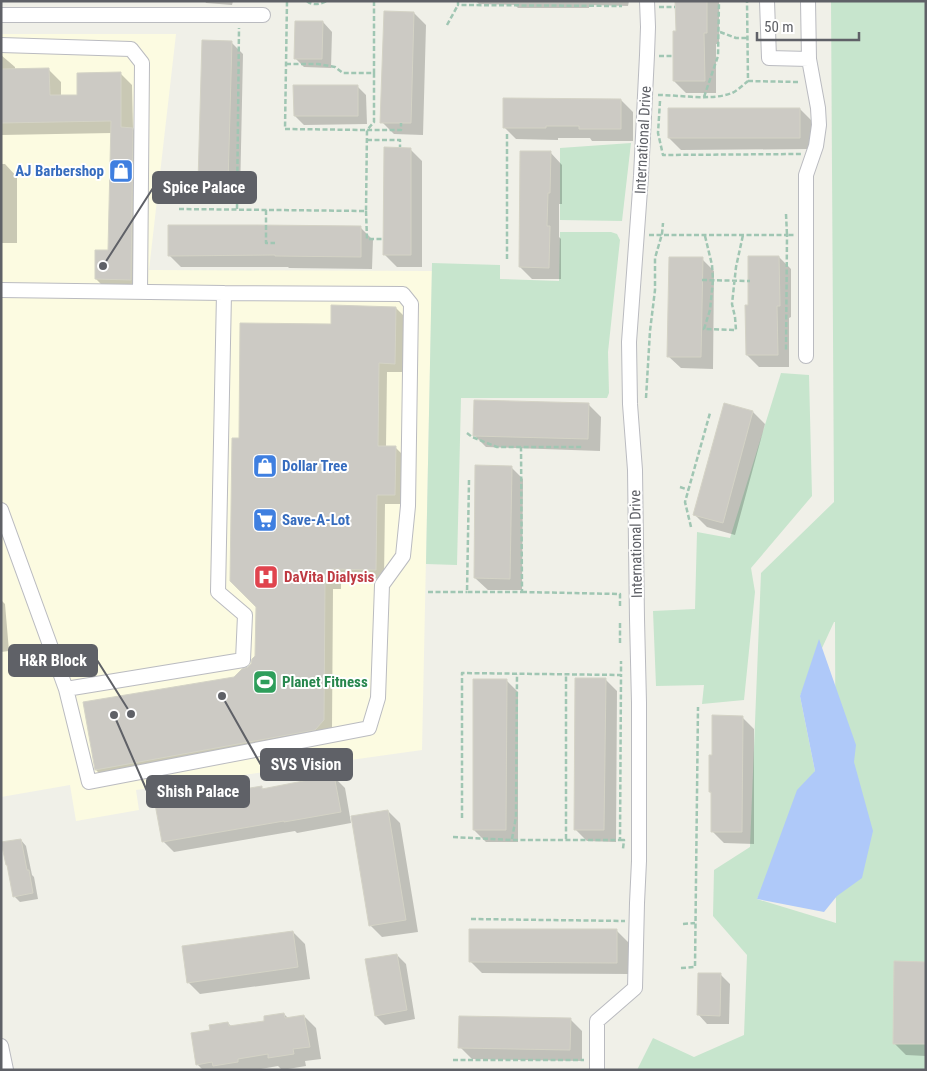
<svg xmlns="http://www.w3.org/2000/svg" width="927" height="1071" viewBox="0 0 927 1071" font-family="'Roboto Condensed',sans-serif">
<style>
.commercial{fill:#fcfbe1}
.green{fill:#c7e5cd;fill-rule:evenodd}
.water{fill:#afc9f9}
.shadow{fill:#0003}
.building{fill:#cccac4;stroke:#d4d3c6}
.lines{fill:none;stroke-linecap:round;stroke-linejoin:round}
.minor-casing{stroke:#babbc0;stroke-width:16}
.path{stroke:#a0c6b3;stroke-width:2.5;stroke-dasharray:5 2.5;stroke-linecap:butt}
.minor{stroke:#fff;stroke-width:14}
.labels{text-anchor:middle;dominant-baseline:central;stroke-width:4;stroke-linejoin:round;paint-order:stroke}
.street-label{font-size:15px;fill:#5f6167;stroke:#fff}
.shop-label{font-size:15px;font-weight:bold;fill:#366cbe;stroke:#fff;text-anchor:start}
.health-label{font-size:15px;font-weight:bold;fill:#be3a42;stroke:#fff;text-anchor:start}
.leisure-label{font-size:15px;font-weight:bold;fill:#27864d;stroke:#fff;text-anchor:start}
.leader{fill:none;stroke:#5f6167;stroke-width:2}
.callout-dot{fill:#5f6167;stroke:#fff;stroke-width:2}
.callout{fill:#5f6167;stroke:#5f6167;stroke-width:2}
.callout-label{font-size:16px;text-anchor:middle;font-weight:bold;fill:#fff}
</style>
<rect width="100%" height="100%" fill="#f0f0e8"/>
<path class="commercial" d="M 1,34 L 176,34 L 149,270 L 432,271 L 422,750 L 136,790 L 139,810 L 76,821 L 70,785 L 1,797 Z"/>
<path class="green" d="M 831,1 L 926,1 L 926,1070 L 637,1070 L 653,1038 L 694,1057 L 744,1035 L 747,955 L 713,916 L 714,870 L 750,847 L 761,573 L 834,502 ZM 834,622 L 835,622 L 836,923 L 757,899 L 815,771 L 800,696 Z
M 631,143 L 622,221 L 560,220 L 560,148 Z
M 560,232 L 611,232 L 617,234 L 620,240 L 608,352 L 609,393 L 607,398 L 461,398 L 457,565 L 426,564 L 432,263 L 500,265 L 500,279 L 559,281 Z
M 781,373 L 809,375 L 812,496 L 751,568 L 755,592 L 744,700 L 702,704 L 704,685 L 656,686 L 653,611 L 695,609 L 697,532 L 730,538 Z"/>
<path class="water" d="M 819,639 L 856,745 L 854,762 L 873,831 L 862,878 L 837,896 L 824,912 L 757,899 L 797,790 L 815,771 L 800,696 Z"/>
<path class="shadow" d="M 205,1 L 233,1 L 232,5 L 206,3 Z
M 476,1 L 629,1 L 628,6 L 589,5 L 589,8 L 518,8 L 515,5 L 479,4 Z
M 677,1 L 719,1 L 719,44 L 716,44 L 716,93 L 686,93 L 674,81 L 677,33 Z
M 414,13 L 426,25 L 423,135 L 394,134 L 382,122 Z
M 323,22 L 332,32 L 331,68 L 304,67 L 295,58 Z
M 231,42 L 243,54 L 240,195 L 212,194 L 199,182 Z
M 1,55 L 15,67 L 15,70 L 49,70 L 61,82 L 61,96 L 78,96 L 120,73 L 132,85 L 133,129 L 144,141 L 142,292 L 108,291 L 96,279 L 109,251 L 112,133 L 1,135 Z
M 357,86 L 366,95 L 367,124 L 304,125 L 295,116 Z
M 621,100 L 633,112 L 633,141 L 592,141 L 590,138 L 558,138 L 558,140 L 516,139 L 504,127 Z
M 800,109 L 812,121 L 812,149 L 681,150 L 669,138 Z
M 410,149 L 422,161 L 422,267 L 397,267 L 385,255 Z
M 550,152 L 562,165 L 562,204 L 559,204 L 559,237 L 561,239 L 561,279 L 532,279 L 520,267 Z
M 1,164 L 5,164 L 17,177 L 17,243 L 1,243 Z
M 361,228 L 373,240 L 372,269 L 289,268 L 288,267 L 181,267 L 169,255 Z
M 779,257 L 791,269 L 791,317 L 789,318 L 789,367 L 759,367 L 747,355 L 749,306 Z
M 702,259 L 714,271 L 713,369 L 681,368 L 668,356 Z
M 396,308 L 405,317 L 404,372 L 387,372 L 386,447 L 395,447 L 404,456 L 404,504 L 385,504 L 384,579 L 341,577 L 341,589 L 333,589 L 332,729 L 105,779 L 96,770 L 249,668 L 257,656 L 258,607 L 241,439 L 332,325 Z
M 725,404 L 753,412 L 765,424 L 735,535 L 707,527 L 695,515 Z
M 589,405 L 601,417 L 600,451 L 486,447 L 474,435 Z
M 511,467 L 523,479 L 522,590 L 488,590 L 475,578 Z
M 1,600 L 5,604 L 9,651 L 1,652 Z
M 605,679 L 617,691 L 616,842 L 587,841 L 575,829 Z
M 506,680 L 518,692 L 518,842 L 486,842 L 474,830 Z
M 742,717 L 754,729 L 754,844 L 724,843 L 712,831 L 712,794 L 710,792 L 713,756 Z
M 334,777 L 345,788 L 351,823 L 297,833 L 295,831 L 174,852 L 163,841 L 261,787 L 264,790 Z
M 388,811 L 400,823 L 418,932 L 382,937 L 370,925 Z
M 21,840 L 26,846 L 32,875 L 34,877 L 38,899 L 20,902 L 14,896 L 9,867 L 7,865 Z
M 617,931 L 629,943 L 629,974 L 482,973 L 470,961 Z
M 293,932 L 305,944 L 310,979 L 200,994 L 188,982 Z
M 397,955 L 406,964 L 415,1019 L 385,1025 L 376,1016 Z
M 926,963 L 926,1056 L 906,1055 L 894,1043 Z
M 721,975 L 730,984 L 729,1024 L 707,1024 L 698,1014 Z
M 284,1014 L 288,1018 L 304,1016 L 316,1028 L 321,1059 L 305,1061 L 306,1066 L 282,1070 L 278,1066 L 255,1070 L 203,1070 L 197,1064 L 211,1031 L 228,1023 L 232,1027 L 266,1022 Z
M 570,1019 L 582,1031 L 582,1061 L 472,1059 L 460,1047 Z"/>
<path class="building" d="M 675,1 L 707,1 L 707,33 L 704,33 L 705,81 L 673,81 L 673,31 L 676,31 Z
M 384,11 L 414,12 L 411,123 L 380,123 Z
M 295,21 L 323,21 L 322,59 L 294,59 Z
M 202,40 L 232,41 L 228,183 L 198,182 Z
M 49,68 L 50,95 L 77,95 L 77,73 L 121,72 L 121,127 L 133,128 L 131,280 L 95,279 L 95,250 L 108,250 L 111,121 L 1,123 L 1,69 Z
M 293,85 L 358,85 L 358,116 L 294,116 Z
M 503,98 L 621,99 L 621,129 L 579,129 L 579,126 L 546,126 L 546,128 L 503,128 Z
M 668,108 L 800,108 L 800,138 L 668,138 Z
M 384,147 L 411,148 L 411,255 L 383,255 Z
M 520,151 L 551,151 L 550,193 L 548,193 L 547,226 L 550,226 L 549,268 L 519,267 Z
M 168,225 L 256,225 L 361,226 L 361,257 L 275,256 L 275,255 L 168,256 Z
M 748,256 L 779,256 L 780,306 L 777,306 L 778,355 L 746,355 L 745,305 L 748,305 Z
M 669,257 L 703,257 L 701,357 L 667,357 Z
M 331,305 L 396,307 L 395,364 L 379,363 L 378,446 L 396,446 L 395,495 L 377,495 L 376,570 L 333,569 L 332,580 L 325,580 L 324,720 L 315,730 L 95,770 L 83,702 L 234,677 L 242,669 L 248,667 L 251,664 L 252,659 L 255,656 L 256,607 L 230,581 L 232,438 L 239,438 L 240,323 L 331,324 Z
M 474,400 L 589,403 L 588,439 L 473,436 Z
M 724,403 L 753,411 L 723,523 L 693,515 Z
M 475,465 L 512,466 L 510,579 L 474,578 Z
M 575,678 L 606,678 L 604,830 L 574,830 Z
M 473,679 L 507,679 L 506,830 L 473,830 Z
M 712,715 L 743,716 L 742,832 L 711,832 L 711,792 L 709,792 L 709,755 L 712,755 Z
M 334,775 L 341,812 L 284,822 L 284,821 L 162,842 L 155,804 L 262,786 L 262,789 Z
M 388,810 L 406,920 L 369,926 L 351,816 Z
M 21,839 L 27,870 L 29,870 L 33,893 L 13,897 L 7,865 L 6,865 L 1,842 Z
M 469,929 L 617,929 L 617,963 L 469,962 Z
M 293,931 L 298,967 L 187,983 L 182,946 Z
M 397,954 L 407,1010 L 375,1016 L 365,959 Z
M 894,961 L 926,962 L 926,1044 L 893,1044 Z
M 698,973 L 721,973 L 720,1016 L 697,1015 Z
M 284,1013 L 285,1018 L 304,1015 L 310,1047 L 293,1049 L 294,1054 L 268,1058 L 268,1054 L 238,1059 L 238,1062 L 213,1066 L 212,1062 L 196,1065 L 191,1033 L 210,1030 L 209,1025 L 228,1022 L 229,1026 L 264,1021 L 264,1016 Z
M 459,1016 L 571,1018 L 570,1050 L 458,1048 Z"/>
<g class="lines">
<defs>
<path id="minor" d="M 767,1 L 769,58 L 809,59
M 1,15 L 263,15
M 1,45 L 131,49 L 142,63 L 140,292
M 1,290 L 224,293 L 218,592 L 245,615 L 243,660 L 66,689 L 1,510
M 806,356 L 806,175 L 816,146 L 819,125 L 818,108 L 809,59 L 808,1
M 66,689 L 89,782 L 369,728 L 378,698 L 382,585 L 403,556 L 408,506 L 411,304 L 403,294 L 224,293
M 1,1046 L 6,1070
M 597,1070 L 597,1021 L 635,988 L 637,903 L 639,861 L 639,703 L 637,619 L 635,470 L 630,404 L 629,342 L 641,176 L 647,55 L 648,27 L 647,1"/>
</defs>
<use href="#minor" class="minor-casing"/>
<path class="path" d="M 307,1 C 312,6 321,4 327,1
M 374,1 L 374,73
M 458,1 L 458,5 L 622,6
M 659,7 L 675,7
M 447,25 L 458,5
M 720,32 L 736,38 L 747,38
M 659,56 L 673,56
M 286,64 L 318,64 L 335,67 L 343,73 L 374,73 L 374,122 L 367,130 L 401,130 L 401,123
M 748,81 L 799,82
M 658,95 C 680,95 712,101 732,93 C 738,90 743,85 748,81 L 747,1
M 704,97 L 718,56 L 719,1
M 660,101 L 658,133 L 663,155 L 801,154
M 367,140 L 400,140 L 400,147
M 179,209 L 366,211 L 367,130 L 285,129 L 287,1
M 237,209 L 239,28
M 266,210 L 266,243 L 275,243
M 366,211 L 367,239 L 384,239
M 786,214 L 787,235 L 794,235
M 649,235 L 787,235 L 786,352
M 705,236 L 712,265 L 713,280 L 710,310 L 704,329 L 736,330 L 735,317 L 732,304 L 736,267 L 743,235
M 507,259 L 507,134
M 702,280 L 750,281
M 646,398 L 650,331 L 655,290 L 655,258 L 662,234 L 663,223
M 467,433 L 472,437 L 497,447 L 583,447
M 469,480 L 467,592 L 522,592 L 521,447
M 680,487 L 689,490
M 691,527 L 685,502 L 710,413
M 428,592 L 467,592
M 522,592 L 620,594 L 620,607
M 620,623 L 620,645
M 462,818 L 462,673 L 621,675 L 621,661
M 453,837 L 512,840 L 620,840 L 621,675
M 512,839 L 516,817 L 517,674
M 566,839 L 566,674
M 620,840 L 624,840 L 623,849
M 471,919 L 625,921
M 683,924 L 695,923
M 681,968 L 695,967 L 698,707
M 453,1060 L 584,1060"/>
<use href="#minor" class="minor"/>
</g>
<defs>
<symbol id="shop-square" viewBox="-11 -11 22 22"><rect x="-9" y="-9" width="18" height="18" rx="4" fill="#3f7fe0" stroke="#fff"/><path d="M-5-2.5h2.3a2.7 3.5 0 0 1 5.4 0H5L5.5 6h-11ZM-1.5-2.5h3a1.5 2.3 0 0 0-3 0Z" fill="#fff"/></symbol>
<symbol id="supermarket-square" viewBox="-11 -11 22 22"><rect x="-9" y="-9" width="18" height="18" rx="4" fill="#3f7fe0" stroke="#fff"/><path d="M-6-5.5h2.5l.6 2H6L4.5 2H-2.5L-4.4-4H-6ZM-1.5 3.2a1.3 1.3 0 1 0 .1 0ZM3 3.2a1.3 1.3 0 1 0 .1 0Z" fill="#fff"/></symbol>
<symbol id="hospital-square" viewBox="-11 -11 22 22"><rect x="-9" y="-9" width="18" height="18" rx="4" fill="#e0444e" stroke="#fff"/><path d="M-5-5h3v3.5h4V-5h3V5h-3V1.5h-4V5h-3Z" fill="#fff"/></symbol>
<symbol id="stadium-square" viewBox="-11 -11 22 22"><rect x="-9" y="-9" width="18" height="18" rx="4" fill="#2e9e5b" stroke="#fff"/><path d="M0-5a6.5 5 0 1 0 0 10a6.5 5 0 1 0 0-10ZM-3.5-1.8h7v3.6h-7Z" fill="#fff"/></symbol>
</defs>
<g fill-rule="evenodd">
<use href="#shop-square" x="107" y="157" width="28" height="28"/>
<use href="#shop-square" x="251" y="452" width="28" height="28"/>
<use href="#supermarket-square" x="251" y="506" width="28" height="28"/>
<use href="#hospital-square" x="252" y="563" width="28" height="28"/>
<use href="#stadium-square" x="251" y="668" width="28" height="28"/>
</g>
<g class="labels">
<g class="street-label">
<text transform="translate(643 140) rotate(-87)">International Drive</text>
<text transform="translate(636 544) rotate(-91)">International Drive</text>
</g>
<g class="shop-label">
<text x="104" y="171" text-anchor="end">AJ Barbershop</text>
<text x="282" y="466">Dollar Tree</text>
<text x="282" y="520">Save-A-Lot</text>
</g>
<g class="health-label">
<text x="284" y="577">DaVita Dialysis</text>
</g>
<g class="leisure-label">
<text x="282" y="682">Planet Fitness</text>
</g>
</g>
<path class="leader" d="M103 266L153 188M131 714L97 660M222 696L261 765M114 715L147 791"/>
<g class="callout-dot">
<circle cx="103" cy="266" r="5"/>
<circle cx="131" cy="714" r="5"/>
<circle cx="222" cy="696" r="5"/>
<circle cx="114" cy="715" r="5"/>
</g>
<g class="callout">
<rect x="153" y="172" width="103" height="31" rx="5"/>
<rect x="9" y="645" width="88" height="31" rx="5"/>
<rect x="261" y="749" width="91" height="31" rx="5"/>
<rect x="147" y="776" width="102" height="31" rx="5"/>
</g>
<g class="callout-label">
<text x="204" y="193">Spice Palace</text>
<text x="53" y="666">H&amp;R Block</text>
<text x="306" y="770">SVS Vision</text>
<text x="198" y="797">Shish Palace</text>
</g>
<rect width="927" height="1071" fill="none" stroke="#5f6167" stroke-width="5"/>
<path d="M757 32v8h102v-8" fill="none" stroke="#5f6167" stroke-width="2.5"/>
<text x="764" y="32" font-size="15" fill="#5f6167" stroke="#ffffff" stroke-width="4" paint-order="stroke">50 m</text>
</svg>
